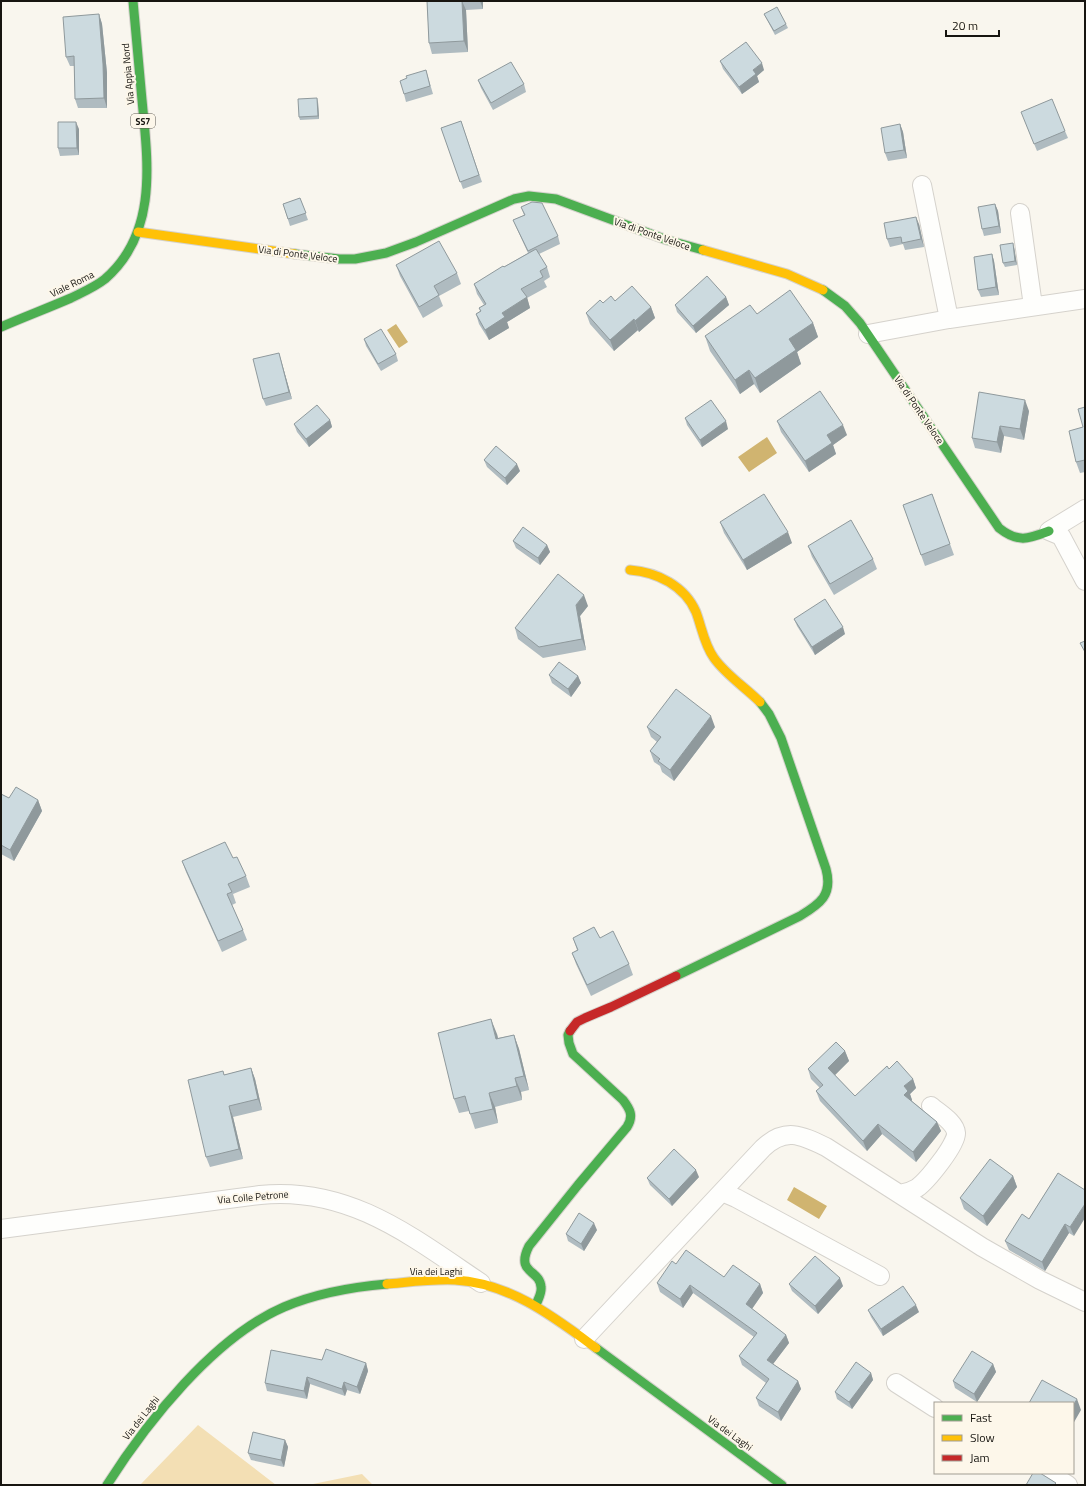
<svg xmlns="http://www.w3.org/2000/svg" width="1086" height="1486" viewBox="0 0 1086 1486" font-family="'Titillium Web',sans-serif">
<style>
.green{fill:#f3dfb4}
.water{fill:#d0b470}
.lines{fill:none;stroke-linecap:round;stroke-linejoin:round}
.street-casing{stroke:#d5d2cc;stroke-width:20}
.fast-casing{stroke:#d5d2cc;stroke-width:11}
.slow-casing{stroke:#d5d2cc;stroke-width:11}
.jam-casing{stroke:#d5d2cc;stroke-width:11}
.street{stroke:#fefefc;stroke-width:18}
.fast{stroke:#4caf50;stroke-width:9}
.slow{stroke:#ffc107;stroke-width:9}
.jam{stroke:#c62828;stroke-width:9}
.wall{fill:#afbbc0}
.shaded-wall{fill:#8f999c}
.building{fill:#ccdadf;stroke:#8f999c}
.labels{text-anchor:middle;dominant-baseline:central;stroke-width:4;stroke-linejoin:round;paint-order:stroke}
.shield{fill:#fdf7ea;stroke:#5c5951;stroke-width:1}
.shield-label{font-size:9px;font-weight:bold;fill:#171510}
.street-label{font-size:10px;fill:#171510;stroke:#fdf7ea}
</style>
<rect width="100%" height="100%" fill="#f9f6ee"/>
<path class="green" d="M 198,1425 L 276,1485 L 140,1485 Z
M 362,1474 L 373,1485 L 308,1485 Z"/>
<path class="water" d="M 396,324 L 408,342 L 399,348 L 387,330 Z
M 767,437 L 777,453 L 749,472 L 738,457 Z
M 794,1187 L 827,1206 L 819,1219 L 787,1200 Z"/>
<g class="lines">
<defs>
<path id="street" d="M 922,185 L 949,319
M 1020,213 L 1033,306
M 868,334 L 949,319 L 1085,299
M 1085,509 L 1049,531 L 1061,536 L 1085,581
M 722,1192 L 736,1198 L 880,1276
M 900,1194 C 906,1193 912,1191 917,1188 C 927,1181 957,1144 956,1133 C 955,1122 939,1113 931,1106
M 1,1229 L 260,1195 C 349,1186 411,1236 481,1283
M 584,1339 L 763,1148 C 785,1127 801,1135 826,1147 L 982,1247 L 1040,1280 L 1085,1302
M 896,1383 L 935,1408
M 1049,1473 L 1068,1485"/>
<path id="fast" d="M 295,254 L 339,259 L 355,259 L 386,253 L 416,242 L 514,199 L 529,196 L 556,199 L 667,240 L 703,250
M 823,290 L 845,306 L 860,323 L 999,528 C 1018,543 1028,539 1049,531
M 1,327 C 24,317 48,308 71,298 C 83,292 95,287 105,279 C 158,233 148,163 142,100 C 139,67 136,34 133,1
M 676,976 L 800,916 C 820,904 833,895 826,869 L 781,738 L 769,714 L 760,702
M 536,1305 C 538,1299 542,1293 541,1287 C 540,1269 515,1274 529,1246 L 578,1185 L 627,1127 C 634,1116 630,1109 623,1100 L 573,1054 L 569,1043 L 568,1035 L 570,1031
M 596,1348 L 782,1485
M 107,1485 C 147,1422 214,1337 284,1307 C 317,1293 352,1287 387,1284"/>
<path id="slow" d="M 138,232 L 295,254
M 703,250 L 787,274 L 823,290
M 630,570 C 657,572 685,586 696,612 C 702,628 704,644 714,658 C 726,675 745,687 760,702
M 387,1284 C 410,1282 432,1279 455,1280 C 510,1283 554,1317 596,1348"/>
<path id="jam" d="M 570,1031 L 577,1022 L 585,1018 L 611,1007 L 676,976"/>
</defs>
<use href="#street" class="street-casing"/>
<use href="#fast" class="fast-casing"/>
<use href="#slow" class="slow-casing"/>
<use href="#jam" class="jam-casing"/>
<use href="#street" class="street"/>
<use href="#fast" class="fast"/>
<use href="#slow" class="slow"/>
<use href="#jam" class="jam"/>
</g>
<path class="wall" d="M 427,1 L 483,1 L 483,9 L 466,10 L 468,52 L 432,54 L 429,43 Z
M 99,14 L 102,24 L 107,73 L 107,108 L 78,108 L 75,99 L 74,66 L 70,66 L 66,57 Z
M 764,14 L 786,24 L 788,28 L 775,35 L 766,18 Z
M 720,61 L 764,70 L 757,76 L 759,82 L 742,94 L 723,69 Z
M 426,70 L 433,94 L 406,102 L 404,94 L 407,78 Z
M 478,80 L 524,84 L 526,92 L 493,110 L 481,88 Z
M 318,102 L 319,119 L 300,120 L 299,117 Z
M 1024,119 L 1065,131 L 1068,138 L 1037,151 Z
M 461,121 L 482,182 L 463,189 L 441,128 Z
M 900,124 L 903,132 L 907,158 L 888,161 L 885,153 Z
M 79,129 L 79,155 L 60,156 L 58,148 Z
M 300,198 L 308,220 L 290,226 L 283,204 Z
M 995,204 L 998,211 L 1001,233 L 984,236 L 982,229 Z
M 521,207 L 558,236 L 560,244 L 539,254 L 547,267 L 550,277 L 544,281 L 547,287 L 527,298 L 530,308 L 507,322 L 509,328 L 489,340 L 479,324 L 476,314 L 480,311 L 479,308 L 484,305 L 477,294 L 474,284 L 528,253 L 516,227 L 513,220 L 524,215 Z
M 919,224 L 924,247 L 905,250 L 903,244 L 890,247 L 887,239 Z
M 1014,247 L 1017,265 L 1005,267 L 1003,263 Z
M 992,254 L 994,261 L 999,295 L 981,297 L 978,290 Z
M 396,265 L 457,273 L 461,284 L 439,296 L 443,306 L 423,318 L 400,276 Z
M 726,297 L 729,305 L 696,333 L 677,312 L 675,305 Z
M 615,301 L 651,307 L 655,318 L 639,332 L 638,330 L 614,351 L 590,324 L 586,313 L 603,303 Z
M 757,314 L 813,323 L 818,337 L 797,352 L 801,364 L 760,393 L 754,384 L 740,394 L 710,351 L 705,336 Z
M 364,339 L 396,354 L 398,361 L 381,371 L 366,346 Z
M 279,353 L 281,360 L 292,399 L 266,406 L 263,399 Z
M 1085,407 L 1085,472 L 1080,473 L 1076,462 L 1083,427 Z
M 1029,411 L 1024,440 L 1004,436 L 1001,453 L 975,448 L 972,438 Z
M 685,418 L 728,429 L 702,447 L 687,425 Z
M 330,420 L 332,427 L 309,447 L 297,432 L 294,424 Z
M 777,421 L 847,435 L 833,445 L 836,454 L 809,472 L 781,432 Z
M 484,460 L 520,471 L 507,485 L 487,467 Z
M 932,494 L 954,555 L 925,566 L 903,505 Z
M 720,522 L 792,543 L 747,570 L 724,533 Z
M 513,541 L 547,545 L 550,552 L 540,565 L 516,548 Z
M 808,546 L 873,559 L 877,569 L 834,595 L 812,557 Z
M 588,606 L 580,616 L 586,650 L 543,658 L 518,639 L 515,628 Z
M 794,619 L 845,634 L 815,655 L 797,626 Z
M 549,675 L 578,676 L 581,683 L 571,697 L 552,683 Z
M 647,727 L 715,727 L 674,781 L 662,772 L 660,766 L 654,762 L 650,751 L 657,742 L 651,737 Z
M 1,794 L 9,798 L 38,800 L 42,811 L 14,861 L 1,854 Z
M 233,858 L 246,876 L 250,887 L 233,894 L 236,903 L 232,905 L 243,930 L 247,940 L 222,952 L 186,872 L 182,861 Z
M 573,938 L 600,938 L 629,964 L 633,975 L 591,996 L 576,964 L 572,953 L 577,950 Z
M 497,1034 L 498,1038 L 514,1035 L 519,1049 L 529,1090 L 521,1092 L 522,1100 L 495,1107 L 498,1123 L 475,1129 L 469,1111 L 459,1113 L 454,1099 Z
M 845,1051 L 849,1061 L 835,1075 L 855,1096 L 889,1069 L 913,1079 L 916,1088 L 910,1094 L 912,1100 L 912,1101 L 937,1122 L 941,1131 L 916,1162 L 882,1134 L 867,1151 L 820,1101 L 816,1091 L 820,1088 L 811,1079 L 808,1069 Z
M 251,1068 L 255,1079 L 262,1110 L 233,1117 L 243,1159 L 210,1167 L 206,1157 L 224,1075 Z
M 1058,1173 L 1074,1236 L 1069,1233 L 1045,1271 L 1009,1250 L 1005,1241 L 1029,1219 Z
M 1013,1176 L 1017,1187 L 987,1226 L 964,1209 L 960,1198 Z
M 699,1177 L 672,1206 L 650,1185 L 647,1178 Z
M 597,1230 L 584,1251 L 568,1241 L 566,1234 Z
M 676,1264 L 724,1277 L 760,1284 L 763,1293 L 752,1309 L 786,1335 L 789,1343 L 773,1364 L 798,1381 L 801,1389 L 781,1421 L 759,1406 L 756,1398 L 766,1383 L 742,1365 L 739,1356 L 754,1337 L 693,1293 L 683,1308 L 660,1292 L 657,1283 Z
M 789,1284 L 843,1286 L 818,1314 L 792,1291 Z
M 868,1310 L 919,1312 L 883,1336 L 871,1317 Z
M 322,1360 L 366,1363 L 368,1371 L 360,1394 L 347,1390 L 345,1396 L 310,1384 L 307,1399 L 267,1391 L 265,1383 Z
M 993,1364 L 996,1372 L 977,1402 L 955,1388 L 953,1381 Z
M 871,1373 L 873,1380 L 852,1409 L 837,1399 L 835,1392 Z
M 285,1440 L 288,1447 L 284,1467 L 251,1460 L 248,1453 Z"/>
<path class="shaded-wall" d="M 462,1 L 466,10 L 468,52 L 464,41 Z
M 480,1 L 483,1 L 483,9 Z
M 99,14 L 102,24 L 107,73 L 107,108 L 104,98 Z
M 762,63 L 764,70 L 757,76 L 759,82 L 742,94 L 739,87 L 753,70 Z
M 317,98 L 318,102 L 319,119 L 318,116 Z
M 76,122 L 79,129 L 79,155 L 77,148 Z
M 900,124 L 903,132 L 907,158 L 904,150 Z
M 995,204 L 998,211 L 1001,233 L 999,226 Z
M 916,217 L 919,224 L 924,247 L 921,239 Z
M 1013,243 L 1014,247 L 1017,265 L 1015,261 Z
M 992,254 L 994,261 L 999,295 L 996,287 Z
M 527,297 L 530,308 L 507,322 L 509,328 L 489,340 L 485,330 L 502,313 Z
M 726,297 L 729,305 L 696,333 L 693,326 Z
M 651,307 L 655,318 L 639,332 L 635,321 Z
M 634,319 L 638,330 L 614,351 L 610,340 Z
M 813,323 L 818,337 L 797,352 L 801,364 L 760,393 L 755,378 L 789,339 Z
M 279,353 L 281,360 L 292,399 L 289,392 Z
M 749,370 L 754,384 L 740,394 L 735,380 Z
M 1025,400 L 1029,411 L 1024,440 L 1020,429 Z
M 330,420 L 332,427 L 309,447 L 306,439 Z
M 726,421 L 728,429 L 702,447 L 700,440 Z
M 843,425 L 847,435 L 833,445 L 836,454 L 809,472 L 805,461 L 827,435 Z
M 1000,426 L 1004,436 L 1001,453 L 997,442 Z
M 517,464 L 520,471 L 507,485 L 505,478 Z
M 788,532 L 792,543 L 747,570 L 743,560 Z
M 547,545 L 550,552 L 540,565 L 538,558 Z
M 584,595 L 588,606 L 580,616 L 586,650 L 582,639 L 576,605 Z
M 843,627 L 845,634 L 815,655 L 812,647 Z
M 578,676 L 581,683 L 571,697 L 568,689 Z
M 711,716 L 715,727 L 674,781 L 670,770 Z
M 38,800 L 42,811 L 14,861 L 10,850 Z
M 491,1019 L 497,1034 L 501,1053 L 496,1039 Z
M 514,1035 L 519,1049 L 529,1090 L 524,1076 Z
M 845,1051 L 849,1061 L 832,1078 L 828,1068 Z
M 251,1068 L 255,1079 L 262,1110 L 258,1099 Z
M 515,1078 L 521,1092 L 522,1100 L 517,1086 Z
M 913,1079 L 916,1088 L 910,1094 L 912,1100 L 908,1105 L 904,1095 L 904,1086 Z
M 489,1093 L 495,1107 L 498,1123 L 493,1109 Z
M 229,1106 L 233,1117 L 243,1159 L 239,1149 Z
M 937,1122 L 941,1131 L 916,1162 L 913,1152 Z
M 878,1124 L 882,1134 L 867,1151 L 863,1141 Z
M 696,1170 L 699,1177 L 672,1206 L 669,1199 Z
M 1013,1176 L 1017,1187 L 987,1226 L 983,1216 Z
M 1085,1204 L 1085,1218 L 1074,1236 L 1070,1227 Z
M 594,1223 L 597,1230 L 584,1251 L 581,1244 Z
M 1065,1224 L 1069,1233 L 1045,1271 L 1042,1262 Z
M 840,1278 L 843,1286 L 818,1314 L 815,1306 Z
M 760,1284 L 763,1293 L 749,1313 L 746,1304 Z
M 690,1285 L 693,1293 L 683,1308 L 680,1299 Z
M 916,1305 L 919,1312 L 883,1336 L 881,1329 Z
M 786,1335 L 789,1343 L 770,1368 L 767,1360 Z
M 366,1363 L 368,1371 L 360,1394 L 357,1387 Z
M 993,1364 L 996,1372 L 977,1402 L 974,1394 Z
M 871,1373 L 873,1380 L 852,1409 L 849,1402 Z
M 307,1377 L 310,1384 L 307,1399 L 304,1391 Z
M 798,1381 L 801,1389 L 781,1421 L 778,1412 Z
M 344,1382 L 347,1390 L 345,1396 L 342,1389 Z
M 1077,1399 L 1081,1410 L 1073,1424 L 1073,1406 Z
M 285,1440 L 288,1447 L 284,1467 L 281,1460 Z"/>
<path class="building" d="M 427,1 L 462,1 L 464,41 L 429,43 Z
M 777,7 L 786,24 L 774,31 L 764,14 Z
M 99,14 L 103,64 L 104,98 L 75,99 L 74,56 L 66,57 L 63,17 Z
M 746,42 L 762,63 L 753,70 L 756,74 L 739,87 L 720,61 Z
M 511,62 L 524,84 L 491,103 L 478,80 Z
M 426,70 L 430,86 L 404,94 L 400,81 L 407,78 L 406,76 Z
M 317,98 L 318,116 L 299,117 L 298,99 Z
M 1052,99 L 1065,131 L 1034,144 L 1021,112 Z
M 461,121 L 479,175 L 460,182 L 441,128 Z
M 58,122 L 76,122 L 77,148 L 58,148 Z
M 900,124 L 904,150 L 885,153 L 881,128 Z
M 300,198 L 306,213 L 288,219 L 283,204 Z
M 532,202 L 542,203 L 558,236 L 528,251 L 513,220 L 525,215 L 521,207 Z
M 995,204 L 999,226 L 982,229 L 978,207 Z
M 916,217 L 921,239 L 902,243 L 901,237 L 887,239 L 884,223 Z
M 439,241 L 457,273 L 434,286 L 439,295 L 419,307 L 396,265 Z
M 1013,243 L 1015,261 L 1003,263 L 1000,245 Z
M 536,249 L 547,267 L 540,271 L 543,277 L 521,289 L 527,297 L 502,313 L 505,317 L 485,330 L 476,314 L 481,311 L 479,308 L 486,304 L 474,284 L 503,266 L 504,267 Z
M 992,254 L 996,287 L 978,290 L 974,257 Z
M 707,276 L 726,297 L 693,326 L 675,305 Z
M 632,286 L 651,307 L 635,321 L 634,319 L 610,340 L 586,313 L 600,300 L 603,303 L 611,296 L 615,301 Z
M 790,290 L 813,323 L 789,339 L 796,350 L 755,378 L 749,370 L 735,380 L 705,336 L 750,305 L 757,314 Z
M 381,329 L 396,354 L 378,364 L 364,339 Z
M 279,353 L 289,392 L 263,399 L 253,359 Z
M 820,391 L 843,425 L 827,435 L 832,443 L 805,461 L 777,421 Z
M 979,392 L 1025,400 L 1020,429 L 1000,426 L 997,442 L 972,438 Z
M 711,400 L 726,421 L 700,440 L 685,418 Z
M 317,405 L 330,420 L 306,439 L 294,424 Z
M 1085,407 L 1085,460 L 1076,462 L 1069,431 L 1083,427 L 1078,409 Z
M 496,446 L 517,464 L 505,478 L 484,460 Z
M 764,494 L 788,532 L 743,560 L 720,522 Z
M 932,494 L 950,544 L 921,555 L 903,505 Z
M 851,520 L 873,559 L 830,584 L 808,546 Z
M 523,527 L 547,545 L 538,558 L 513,541 Z
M 558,574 L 584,595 L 576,605 L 582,639 L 539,647 L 515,628 Z
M 825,599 L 843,627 L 812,647 L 794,619 Z
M 1085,641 L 1085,652 L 1080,643 Z
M 559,662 L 578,676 L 568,689 L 549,675 Z
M 676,689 L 711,716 L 670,770 L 658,761 L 660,759 L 650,751 L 661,737 L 647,727 Z
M 16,787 L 38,800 L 10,850 L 1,845 L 1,794 L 9,798 Z
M 225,842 L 233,858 L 237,857 L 246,876 L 228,884 L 232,892 L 227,894 L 243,930 L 218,941 L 182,861 Z
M 594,927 L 600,938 L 613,931 L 629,964 L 587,985 L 572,953 L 578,950 L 573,938 Z
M 491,1019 L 496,1039 L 514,1035 L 524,1076 L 515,1078 L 517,1086 L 489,1093 L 493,1109 L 470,1114 L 465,1096 L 454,1099 L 438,1033 Z
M 836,1042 L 845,1051 L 828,1068 L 855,1096 L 887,1066 L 889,1069 L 897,1061 L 913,1079 L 904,1086 L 908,1091 L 904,1095 L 937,1122 L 913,1152 L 878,1124 L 863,1141 L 816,1091 L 823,1085 L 808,1069 Z
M 251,1068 L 258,1099 L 229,1106 L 239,1149 L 206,1157 L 188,1080 L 223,1071 L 224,1075 Z
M 674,1149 L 696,1170 L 669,1199 L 647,1178 Z
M 990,1159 L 1013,1176 L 983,1216 L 960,1198 Z
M 1058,1173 L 1085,1190 L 1085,1204 L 1070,1227 L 1065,1224 L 1042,1262 L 1005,1241 L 1022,1214 L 1029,1219 Z
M 579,1213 L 594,1223 L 581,1244 L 566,1234 Z
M 686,1250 L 724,1277 L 733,1265 L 760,1284 L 746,1304 L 786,1335 L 767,1360 L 798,1381 L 778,1412 L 756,1398 L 769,1379 L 739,1356 L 757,1333 L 690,1285 L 680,1299 L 657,1283 L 672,1261 L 676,1264 Z
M 815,1256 L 840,1278 L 815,1306 L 789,1284 Z
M 903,1286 L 916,1305 L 881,1329 L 868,1310 Z
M 326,1349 L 366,1363 L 357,1387 L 344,1382 L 342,1389 L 307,1377 L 304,1391 L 265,1383 L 271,1350 L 322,1360 Z
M 972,1351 L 993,1364 L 974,1394 L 953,1381 Z
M 856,1362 L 871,1373 L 849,1402 L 835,1392 Z
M 1042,1380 L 1077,1399 L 1073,1406 L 1073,1403 L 1029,1403 Z
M 253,1432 L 285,1440 L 281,1460 L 248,1453 Z
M 1033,1473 L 1040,1473 L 1056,1483 L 1054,1485 L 1026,1485 Z"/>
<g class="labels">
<rect class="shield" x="131" y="114" width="24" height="14" rx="3"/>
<g class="shield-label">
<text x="143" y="121">SS7</text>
</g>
<g class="street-label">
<text transform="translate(128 74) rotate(-95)">Via Appia Nord</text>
<text transform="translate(652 234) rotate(19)">Via di Ponte Veloce</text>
<text transform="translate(298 254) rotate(7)">Via di Ponte Veloce</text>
<text transform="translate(72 284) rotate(-26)">Viale Roma</text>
<text transform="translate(919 410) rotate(56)">Via di Ponte Veloce</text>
<text transform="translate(253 1197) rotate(-5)">Via Colle Petrone</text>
<text x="436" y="1271">Via dei Laghi</text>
<text transform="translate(141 1418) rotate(-52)">Via dei Laghi</text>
<text transform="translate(730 1433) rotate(36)">Via dei Laghi</text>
</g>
</g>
<rect width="1086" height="1486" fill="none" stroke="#171510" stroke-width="4"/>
<rect x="934" y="1402" width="140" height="72" fill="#fdf7ea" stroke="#a19d93"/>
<rect x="942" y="1415" width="20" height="6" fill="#4caf50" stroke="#a19d93"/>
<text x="970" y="1422" font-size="12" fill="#171510">Fast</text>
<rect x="942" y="1435" width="20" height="6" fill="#ffc107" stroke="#a19d93"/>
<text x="970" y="1442" font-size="12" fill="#171510">Slow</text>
<rect x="942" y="1455" width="20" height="6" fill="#c62828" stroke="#a19d93"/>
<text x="970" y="1462" font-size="12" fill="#171510">Jam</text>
<path d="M946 30v6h53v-6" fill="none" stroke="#171510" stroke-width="2"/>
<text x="952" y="30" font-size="12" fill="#171510" stroke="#fdf7ea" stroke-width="3" paint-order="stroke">20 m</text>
</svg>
